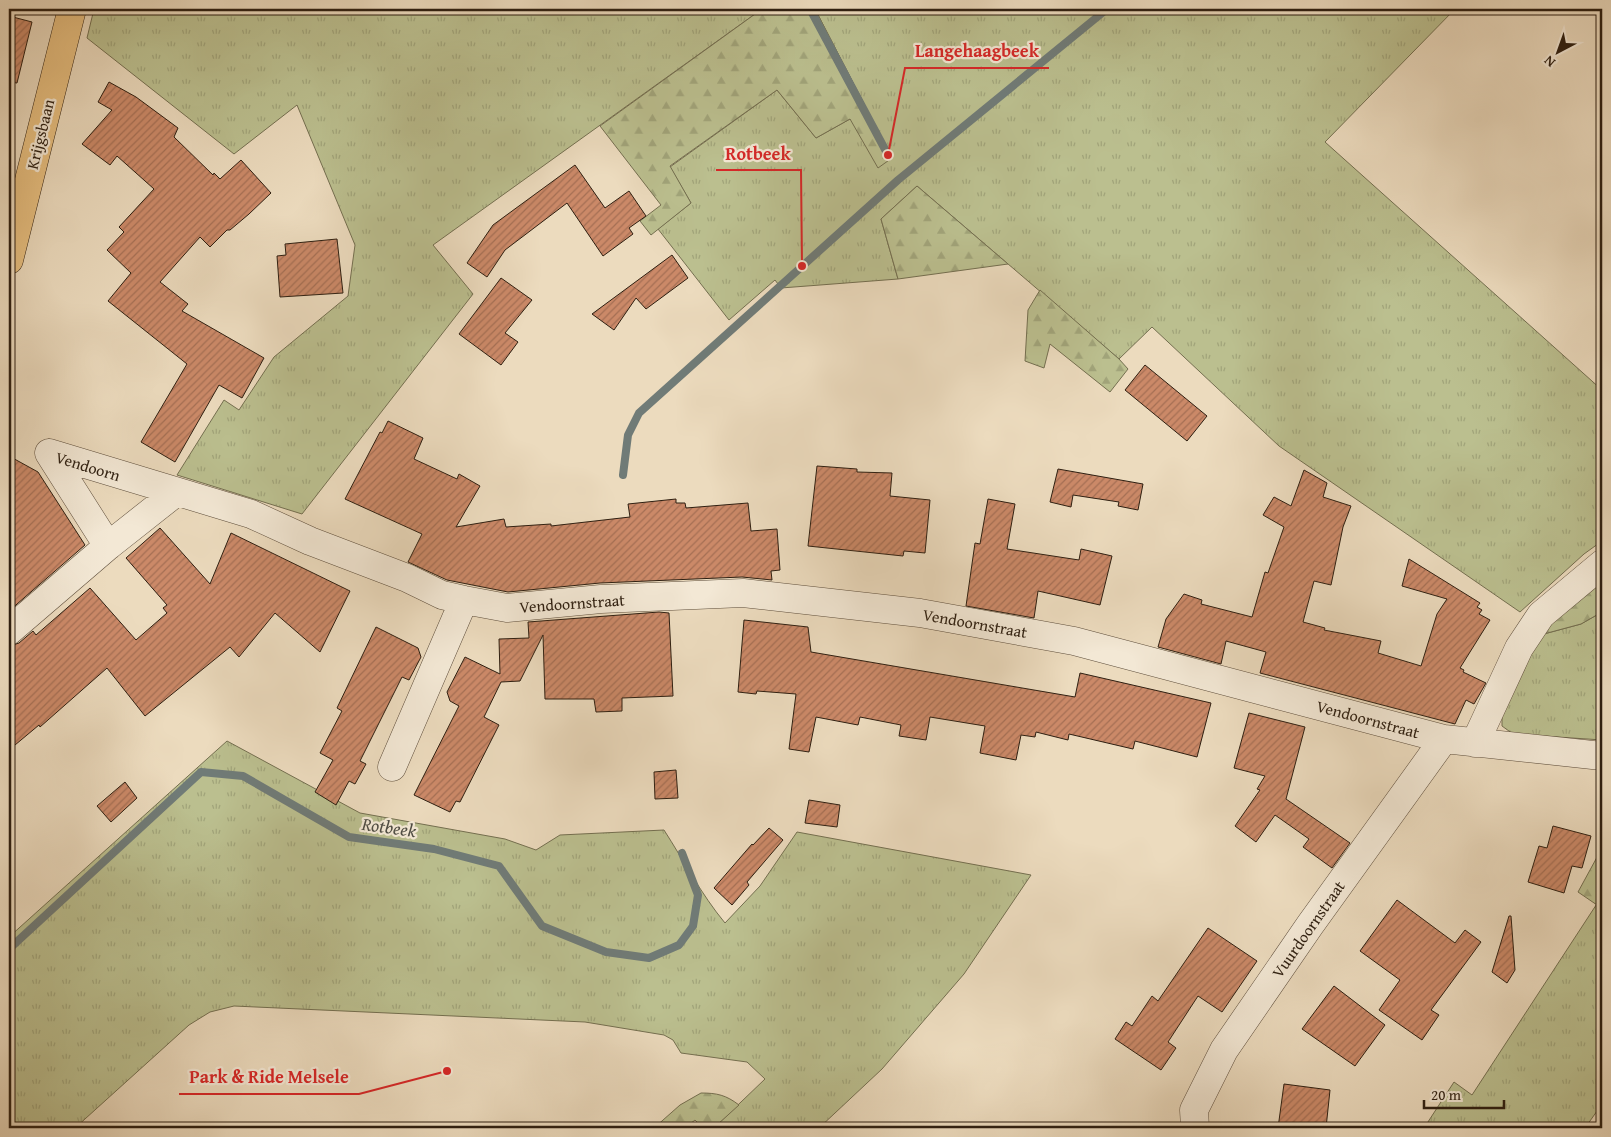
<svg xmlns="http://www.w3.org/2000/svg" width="1611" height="1137" viewBox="0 0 1611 1137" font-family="'Gentium Book Plus',serif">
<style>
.grass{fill:url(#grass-tufts);stroke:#746f50}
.forest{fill:url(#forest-firs);stroke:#746f50}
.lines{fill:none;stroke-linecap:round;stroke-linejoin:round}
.stream{stroke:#707b77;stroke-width:8}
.building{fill:url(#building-hatch);stroke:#2e1f11}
.minor-casing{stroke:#5e4e3c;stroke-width:29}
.primary-casing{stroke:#2e1f11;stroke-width:29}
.minor{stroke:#f3e8d5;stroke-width:28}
.primary{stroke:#e6be7f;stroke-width:28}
.labels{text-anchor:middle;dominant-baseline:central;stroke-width:4.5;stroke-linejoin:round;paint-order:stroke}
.street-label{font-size:16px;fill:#2e1f11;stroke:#f3e8d5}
.water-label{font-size:18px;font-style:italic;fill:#4f4d44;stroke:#f3e8d5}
.leader{fill:none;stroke:#d62828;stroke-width:2}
.callout-dot{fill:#d62828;stroke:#f3e8d5;stroke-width:2}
.callout-label{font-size:18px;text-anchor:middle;font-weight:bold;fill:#d62828;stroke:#f3e8d5;stroke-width:4.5;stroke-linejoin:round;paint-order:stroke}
</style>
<defs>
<pattern id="grass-tufts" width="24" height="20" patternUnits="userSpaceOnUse" patternTransform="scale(1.25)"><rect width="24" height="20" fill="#bbbf8f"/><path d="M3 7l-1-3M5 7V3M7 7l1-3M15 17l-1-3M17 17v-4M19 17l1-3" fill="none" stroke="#a1a47a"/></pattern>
<pattern id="forest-firs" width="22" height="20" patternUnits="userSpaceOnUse" patternTransform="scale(1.25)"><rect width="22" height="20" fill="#bbbf8f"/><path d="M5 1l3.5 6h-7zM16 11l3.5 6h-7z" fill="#a1a47a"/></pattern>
<pattern id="building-hatch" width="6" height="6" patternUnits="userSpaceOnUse" patternTransform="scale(1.25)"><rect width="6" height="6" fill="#cb8968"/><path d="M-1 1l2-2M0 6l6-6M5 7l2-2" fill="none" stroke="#a56f54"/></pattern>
</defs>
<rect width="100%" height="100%" fill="#ecdbbe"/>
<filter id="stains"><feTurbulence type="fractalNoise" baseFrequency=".004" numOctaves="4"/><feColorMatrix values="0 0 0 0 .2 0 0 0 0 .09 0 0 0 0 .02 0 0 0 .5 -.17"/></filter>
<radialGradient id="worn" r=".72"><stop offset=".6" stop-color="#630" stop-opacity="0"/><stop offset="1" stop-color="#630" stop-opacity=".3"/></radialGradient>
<path class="grass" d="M 94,9 L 762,9 L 433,245 L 473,294 L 302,514 L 177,475 L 224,400 L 239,410 L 274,357 L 348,296 L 355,245 L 297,105 L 234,154 L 87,38 Z
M 815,9 L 1455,9 L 1325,142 L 1602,390 L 1602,541 L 1584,554 L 1520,612 L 1279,446 L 1152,327 L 1119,359 L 917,186 L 881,219 L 898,279 L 781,288 L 775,280 L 729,320 L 658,229 L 691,203 L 670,167 L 777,90 L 816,138 L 850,119 L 892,158 Z
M 1602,612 L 1602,740 L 1513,734 L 1502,726 L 1502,714 L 1540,635 L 1581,624 Z
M 227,741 L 360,813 L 505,839 L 536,850 L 560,835 L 664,830 C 684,861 701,894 725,923 L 760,886 L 797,832 L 1031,875 L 964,974 L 882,1069 L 819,1128 L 721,1128 L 717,1125 L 765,1079 L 747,1062 L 681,1053 L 673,1040 L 664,1035 L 585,1022 L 234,1006 L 210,1012 L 189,1025 L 75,1128 L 9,1128 L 9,937 Z
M 1602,896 L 1602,1104 L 1585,1128 L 1424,1128 L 1454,1082 L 1472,1095 Z"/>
<path class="forest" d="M 762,9 L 815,9 L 892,158 L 878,168 L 850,119 L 816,138 L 777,90 L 670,166 L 691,203 L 651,235 L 640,221 L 661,205 L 600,126 Z
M 917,186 L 1008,264 L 898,279 L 881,219 Z
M 1040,290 L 1119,359 L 1128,369 L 1110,392 L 1050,344 L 1044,368 L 1025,361 L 1028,310 Z
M 1602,579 L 1602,612 L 1581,624 L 1540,635 L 1555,617 Z
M 1602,848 L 1602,896 L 1597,905 L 1578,892 Z
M 701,1093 C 717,1093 726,1095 739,1105 L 718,1124 L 721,1128 L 703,1128 L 695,1120 L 685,1128 L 654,1128 L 680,1105 Z"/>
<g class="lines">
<path class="stream" d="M 810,9 L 888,155
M 623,475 L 628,435 L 639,413 L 898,180 L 1107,9
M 9,949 L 201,772 L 243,776 L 349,837 L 434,849 L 499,866 L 542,926 L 606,952 L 649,958 L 679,945 L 693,926 L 698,895 L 682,853"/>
</g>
<path class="building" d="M 9,16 L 32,22 L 17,83 L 9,82 Z
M 109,82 L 136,97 L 178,128 L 174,137 L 213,175 L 214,173 L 220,179 L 241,160 L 271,193 L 249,214 L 230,230 L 227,230 L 210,247 L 200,237 L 160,282 L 188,304 L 182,311 L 264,358 L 242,398 L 219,385 L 175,462 L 141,442 L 187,364 L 108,301 L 131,273 L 107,250 L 124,232 L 119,227 L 154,189 L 117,156 L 110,165 L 82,144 L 112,110 L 98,102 Z
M 575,165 L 605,208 L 629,191 L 646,216 L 629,228 L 633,234 L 603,256 L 567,203 L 505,250 L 487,277 L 467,263 L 493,225 Z
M 337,239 L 343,293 L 280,297 L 277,256 L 286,255 L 285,244 Z
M 672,255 L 688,278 L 646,309 L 636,298 L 614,330 L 592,314 Z
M 501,278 L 532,300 L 505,333 L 518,342 L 501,365 L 459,334 Z
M 1145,365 L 1207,416 L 1187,441 L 1125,390 Z
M 388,421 L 423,438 L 414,459 L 457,479 L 459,474 L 480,486 L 456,527 L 504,519 L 506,527 L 551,524 L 551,526 L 630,517 L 628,504 L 676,499 L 676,503 L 685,503 L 686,508 L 748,503 L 751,531 L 777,529 L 780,570 L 771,571 L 772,580 L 742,577 L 600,583 L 508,592 L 447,580 L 408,562 L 422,534 L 345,499 L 380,432 L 382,433 Z
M 9,456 L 38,472 L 85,545 L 9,611 Z
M 817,466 L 857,469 L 857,472 L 892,473 L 890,496 L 930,500 L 925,553 L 904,551 L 903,556 L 808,546 Z
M 1058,469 L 1143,484 L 1138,510 L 1118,506 L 1119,502 L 1073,495 L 1071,507 L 1050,502 Z
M 1304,470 L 1327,483 L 1323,497 L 1351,506 L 1343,527 L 1331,585 L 1314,581 L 1303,622 L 1325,628 L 1324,630 L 1381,641 L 1378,653 L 1421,666 L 1437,614 L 1447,599 L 1402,586 L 1409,559 L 1480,603 L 1477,607 L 1482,610 L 1479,614 L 1490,620 L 1460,668 L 1464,670 L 1463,672 L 1486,683 L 1474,704 L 1466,700 L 1455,724 L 1260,673 L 1266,652 L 1226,641 L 1221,664 L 1158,647 L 1166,619 L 1184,594 L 1202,600 L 1201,604 L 1252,617 L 1265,572 L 1268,573 L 1284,527 L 1263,515 L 1274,497 L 1291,506 Z
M 988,499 L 1015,504 L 1007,549 L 1079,560 L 1081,549 L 1112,556 L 1100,605 L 1038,591 L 1034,618 L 966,606 L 975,543 L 980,544 Z
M 160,528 L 210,584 L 231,533 L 350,591 L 320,652 L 275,613 L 239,657 L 230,647 L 145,716 L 107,668 L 40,727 L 39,725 L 9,750 L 9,646 L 19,643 L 33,631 L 36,635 L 90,588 L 136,640 L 167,613 L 163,608 L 167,605 L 126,558 Z
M 659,612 L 669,613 L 673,696 L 622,698 L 622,711 L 596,712 L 594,699 L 545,699 L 543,635 L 520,681 L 501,682 L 484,717 L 499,725 L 460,802 L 456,801 L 450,812 L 414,795 L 459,706 L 450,701 L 447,692 L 465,657 L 500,674 L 499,639 L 529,638 L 528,622 Z
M 744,620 L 808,627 L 811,652 L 1075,697 L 1080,673 L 1211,703 L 1197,757 L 1135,741 L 1133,749 L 1069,734 L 1068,740 L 1036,732 L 1035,737 L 1021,735 L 1016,760 L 980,753 L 985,726 L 930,717 L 926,740 L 899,736 L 901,725 L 860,717 L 858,725 L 816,717 L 809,752 L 789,749 L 796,694 L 757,691 L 756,694 L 738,692 Z
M 376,627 L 418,648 L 421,657 L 409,680 L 402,677 L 360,761 L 366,764 L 355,784 L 349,781 L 336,805 L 315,792 L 333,760 L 320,753 L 342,711 L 337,708 Z
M 1249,713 L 1305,727 L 1286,799 L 1350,843 L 1332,868 L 1303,847 L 1309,839 L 1275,815 L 1256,842 L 1235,826 L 1260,790 L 1257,789 L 1265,776 L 1234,768 Z
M 676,770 L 678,798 L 655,799 L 654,772 Z
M 125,782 L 137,798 L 111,822 L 97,806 Z
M 809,800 L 840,805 L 837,827 L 805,823 Z
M 1553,826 L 1591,836 L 1582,868 L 1572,866 L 1564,893 L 1528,882 L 1539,846 L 1547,848 Z
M 769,828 L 783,840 L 747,882 L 749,885 L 732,905 L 714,888 L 752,844 L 753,845 Z
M 1397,900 L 1455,943 L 1465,930 L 1481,942 L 1431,1010 L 1439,1015 L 1422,1040 L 1379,1010 L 1400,980 L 1360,951 Z
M 1509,916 L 1511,916 L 1515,970 L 1507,983 L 1492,972 Z
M 1208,928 L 1257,961 L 1222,1012 L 1198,996 L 1168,1042 L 1176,1048 L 1161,1070 L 1115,1039 L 1126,1022 L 1132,1026 L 1152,996 L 1158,1001 Z
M 1334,986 L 1385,1025 L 1355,1066 L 1302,1029 Z
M 1284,1084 L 1330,1090 L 1326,1128 L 1278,1128 Z"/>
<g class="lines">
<defs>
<path id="minor" d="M 49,453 L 251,514 L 310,541 L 407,578 L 442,595 L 464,600 L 507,608 L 601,599 L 743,593 L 920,613 L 1074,641 L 1444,739 L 1602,756
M 49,453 L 108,546
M 9,631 L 108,546 L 175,493
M 1475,743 L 1519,648 L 1541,615 L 1602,564
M 392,767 L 464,600
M 1195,1128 L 1194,1110 L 1224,1050 L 1310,925 L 1444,739"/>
<path id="primary" d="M 9,260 L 72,9"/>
</defs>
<use href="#minor" class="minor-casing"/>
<use href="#primary" class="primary-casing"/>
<use href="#minor" class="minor"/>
<use href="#primary" class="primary"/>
</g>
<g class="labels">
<g class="street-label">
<text transform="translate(40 134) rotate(-76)">Krijgsbaan</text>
<text transform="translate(88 466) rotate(17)">Vendoorn</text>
<text transform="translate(572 603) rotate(-4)">Vendoornstraat</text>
<text transform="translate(975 623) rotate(10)">Vendoornstraat</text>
<text transform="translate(1368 719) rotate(15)">Vendoornstraat</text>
<text transform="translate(1308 929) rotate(-55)">Vuurdoornstraat</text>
</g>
<g class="water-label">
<text transform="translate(389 827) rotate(8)">Rotbeek</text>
</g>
</g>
<path class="leader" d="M888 155L905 68H1049M802 266L801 170H716M447 1071L359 1094H179"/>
<g class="callout-dot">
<circle cx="888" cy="155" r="5"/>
<circle cx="802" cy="266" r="5"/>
<circle cx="447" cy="1071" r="5"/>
</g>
<g class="callout-label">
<text x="977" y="57">Langehaagbeek</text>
<text x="758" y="160">Rotbeek</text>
<text x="269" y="1083">Park &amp; Ride Melsele</text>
</g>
<rect width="1611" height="1137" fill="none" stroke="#ecdbbe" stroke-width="30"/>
<rect x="10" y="10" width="1591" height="1117" fill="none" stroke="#2e1f11" stroke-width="2.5"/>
<rect x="15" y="15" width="1581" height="1107" fill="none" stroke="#2e1f11"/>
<g transform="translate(1558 52) rotate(221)" stroke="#f3e8d5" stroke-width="4" paint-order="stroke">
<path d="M0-4L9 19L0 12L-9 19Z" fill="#2e1f11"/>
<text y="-8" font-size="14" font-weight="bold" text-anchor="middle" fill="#2e1f11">N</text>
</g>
<path d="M1424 1100v8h80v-8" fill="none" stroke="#2e1f11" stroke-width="2.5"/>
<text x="1431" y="1100" font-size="15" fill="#2e1f11" stroke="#f3e8d5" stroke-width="4" paint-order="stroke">20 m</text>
<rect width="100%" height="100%" filter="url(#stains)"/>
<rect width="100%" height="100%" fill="url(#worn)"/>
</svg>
